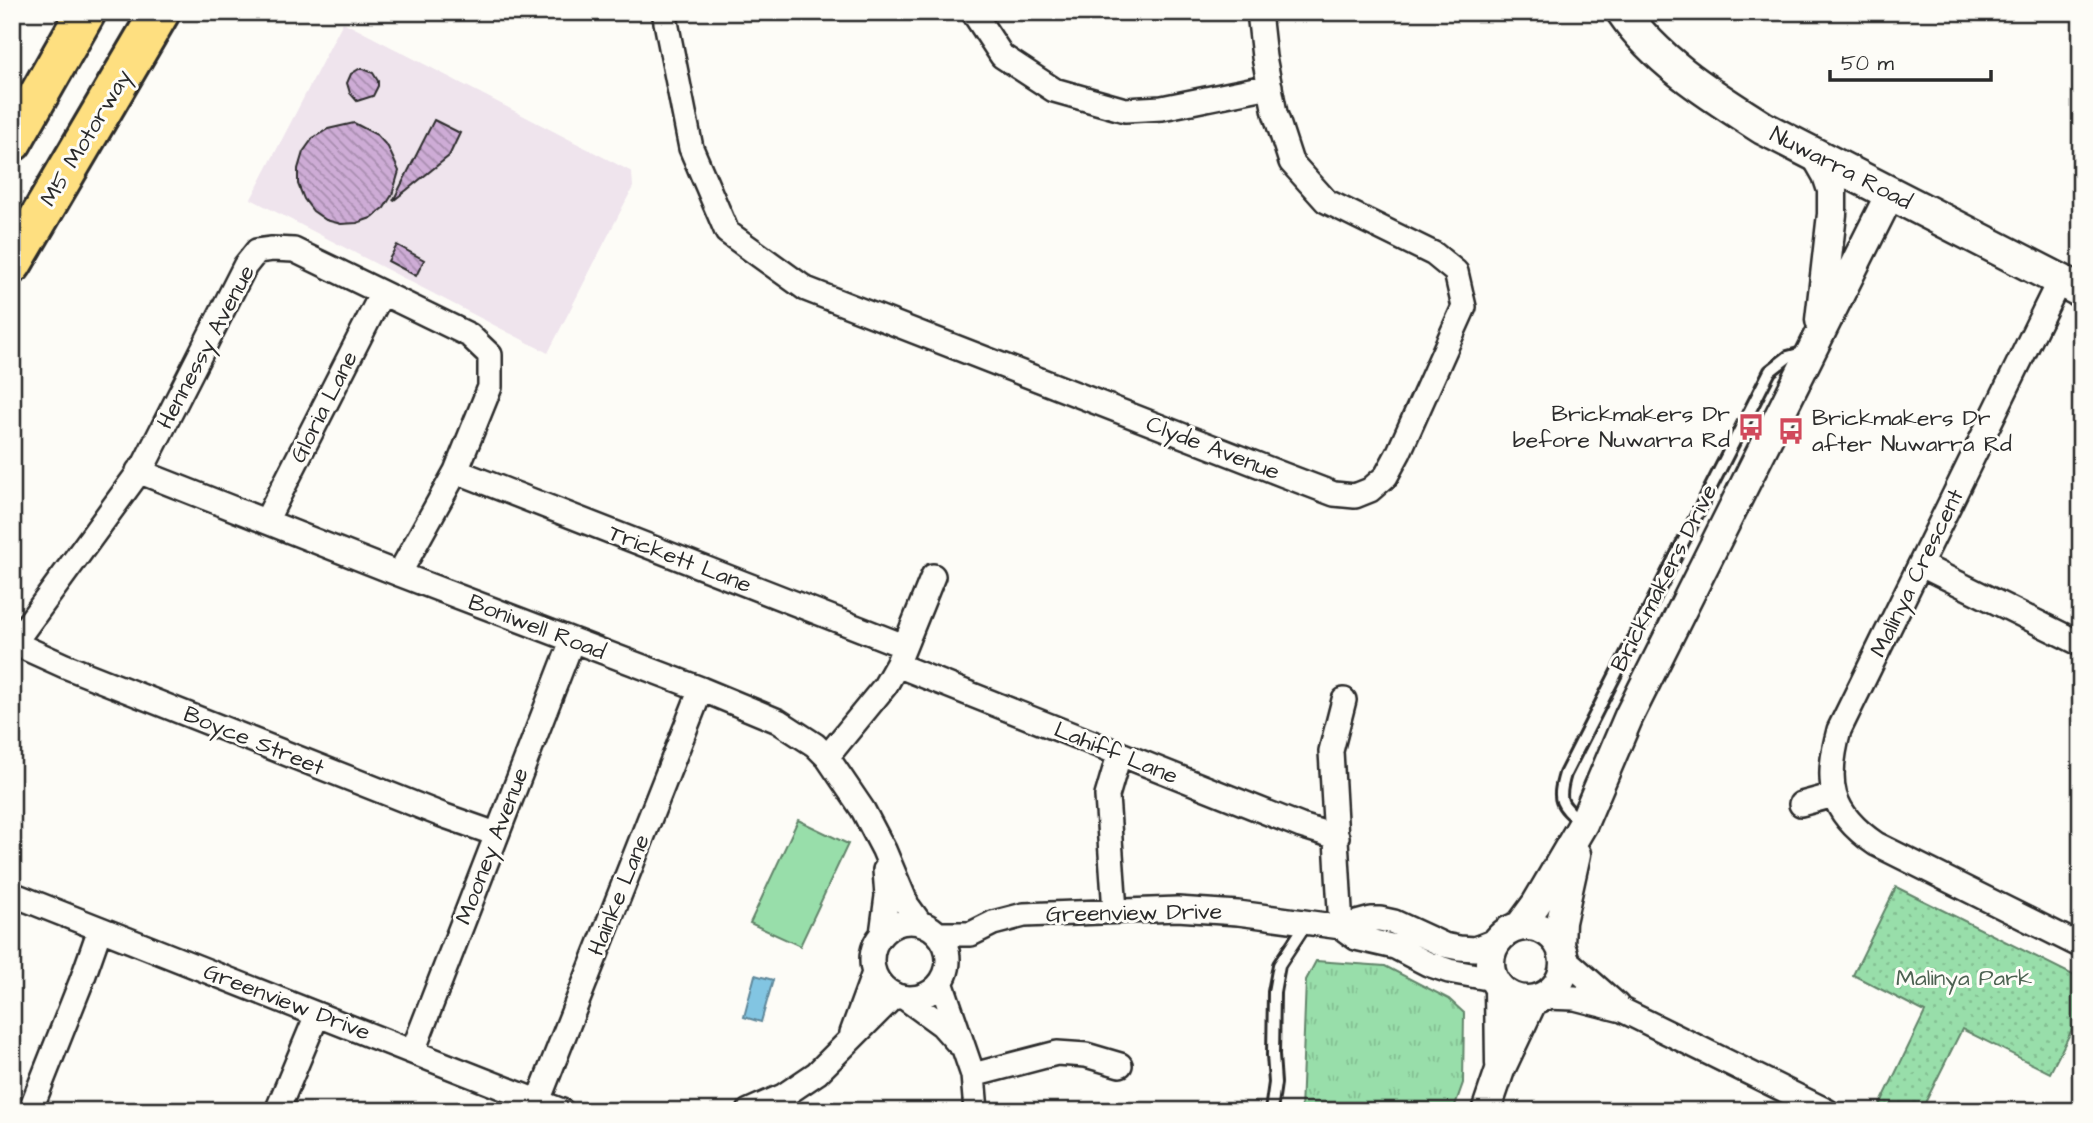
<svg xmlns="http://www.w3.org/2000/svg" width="2093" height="1123" viewBox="0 0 2093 1123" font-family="'Architects Daughter',sans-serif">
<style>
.built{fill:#efe4ed}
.grass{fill:url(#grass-tufts);stroke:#62846a;stroke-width:2}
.park{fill:url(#park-dots);stroke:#62846a;stroke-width:2}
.garden{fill:#98deaa;stroke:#62846a;stroke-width:2}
.water{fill:#82c5e2;stroke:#5f8799;stroke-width:2}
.building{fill:url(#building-back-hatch);stroke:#2b2b2b;stroke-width:2}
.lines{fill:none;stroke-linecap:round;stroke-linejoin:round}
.service-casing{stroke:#2b2b2b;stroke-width:16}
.minor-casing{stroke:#2b2b2b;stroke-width:28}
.tertiary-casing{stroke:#2b2b2b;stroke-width:33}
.secondary-casing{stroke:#2b2b2b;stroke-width:37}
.motorway-casing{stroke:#2b2b2b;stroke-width:44}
.service{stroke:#fdfcf7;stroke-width:10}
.minor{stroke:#fdfcf7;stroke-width:23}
.tertiary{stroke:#fdfcf7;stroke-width:28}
.secondary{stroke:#fdfcf7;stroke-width:32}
.motorway{stroke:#fedf80;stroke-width:38}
.labels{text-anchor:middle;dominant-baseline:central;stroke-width:6;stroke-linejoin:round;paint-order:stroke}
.street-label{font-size:23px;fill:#2b2b2b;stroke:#fdfcf7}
.poi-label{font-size:23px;fill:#2b2b2b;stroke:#fdfcf7;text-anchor:end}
.park-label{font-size:23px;fill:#4c6151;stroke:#fdfcf7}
</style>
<defs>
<pattern id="grass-tufts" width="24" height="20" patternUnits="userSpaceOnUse" patternTransform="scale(1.75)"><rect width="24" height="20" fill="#98deaa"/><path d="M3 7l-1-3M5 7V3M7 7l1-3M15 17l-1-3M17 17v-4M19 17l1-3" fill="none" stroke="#83bf92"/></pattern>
<pattern id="park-dots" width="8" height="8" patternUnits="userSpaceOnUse" patternTransform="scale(1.75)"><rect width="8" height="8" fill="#98deaa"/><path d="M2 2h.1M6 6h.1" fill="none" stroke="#83bf92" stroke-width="1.8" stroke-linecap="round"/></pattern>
<pattern id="building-back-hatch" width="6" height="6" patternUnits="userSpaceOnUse" patternTransform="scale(1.75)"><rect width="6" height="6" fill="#ceacd6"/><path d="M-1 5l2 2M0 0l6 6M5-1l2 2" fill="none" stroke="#a78cae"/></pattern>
</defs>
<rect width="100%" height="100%" fill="#fdfcf7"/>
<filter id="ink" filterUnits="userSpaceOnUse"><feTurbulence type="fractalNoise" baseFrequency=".0143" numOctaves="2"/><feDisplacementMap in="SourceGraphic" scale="14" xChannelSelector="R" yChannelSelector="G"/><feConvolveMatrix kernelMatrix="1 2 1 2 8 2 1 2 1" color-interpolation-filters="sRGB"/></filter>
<g filter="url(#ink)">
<path class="built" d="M 343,22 L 632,172 L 633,187 L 548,353 L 251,199 Z"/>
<path class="grass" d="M 1316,961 L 1385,966 L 1449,999 L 1464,1013 L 1463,1083 L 1453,1111 L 1301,1111 L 1306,980 Z"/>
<path class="park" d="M 1896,887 L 2081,979 L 2081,1012 L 2050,1073 L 1962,1029 L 1921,1111 L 1892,1111 L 1880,1105 L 1925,1012 L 1853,975 Z"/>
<path class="garden" d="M 798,820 L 848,844 L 800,946 L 750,923 Z"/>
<path class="water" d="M 755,975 L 773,980 L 761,1022 L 744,1017 Z"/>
<path class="building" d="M 359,69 L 364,69 L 373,73 L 378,81 L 378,86 L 373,96 L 357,101 L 350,93 L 347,83 L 351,74 Z
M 434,120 L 460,133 L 449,156 L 393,201 Z
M 354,123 L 377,135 L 388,147 L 399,171 L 392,195 L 384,208 L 371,218 L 357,223 L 341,224 L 326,220 L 313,211 L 304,199 L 298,184 L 298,169 L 303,152 L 313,138 L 328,129 Z
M 397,245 L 424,260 L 416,276 L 388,261 Z"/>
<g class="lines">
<defs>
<path id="service" d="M 1581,822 C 1560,804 1557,801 1565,774 L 1770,371 L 1788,357 L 1806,352
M 1271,1111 L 1275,1083 L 1273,1055 L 1274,992 L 1279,965 L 1306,924"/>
<path id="minor" d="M 664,12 L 691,148 L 727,232 L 806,289 L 1284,475 L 1334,494 L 1355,496 L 1370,490 L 1386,476 L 1399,452 L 1464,307 L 1456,272 L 1434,254 L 1326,201 L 1291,162 L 1275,113 L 1264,57 L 1259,12
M 973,12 L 1002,56 L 1054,90 L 1125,110 L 1162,108 L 1270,86
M 2059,281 L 1839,730 C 1825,783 1829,812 1876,844 L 2081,946
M 138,471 L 399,574 L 701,689 L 778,721 L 815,745 L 827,757 L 863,810 L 884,850 L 907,905 L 920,923
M 456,471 L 904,646
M 266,521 L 382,293
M 1921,565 L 2081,644
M 14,643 L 65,666 L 442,815 L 496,834
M 12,646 L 144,465 L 245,266 L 257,251 L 272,249 L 294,250 L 469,335 L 490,355 L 490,387 L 456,471 L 399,574
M 897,665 L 1301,826 L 1337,837
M 827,757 L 885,686 L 897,665 L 933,576
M 1801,804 L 1834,795
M 12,894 L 562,1111
M 1115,911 L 1107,796 L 1119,755
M872 960a38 38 0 1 1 76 0a38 38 0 1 1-76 0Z
M 1341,927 L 1331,751 L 1344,700
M 1341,927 L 1356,938 L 1395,947 L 1428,964 L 1449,971 L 1493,979
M 882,934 L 887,896 L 885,870
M 938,934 L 971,934 L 993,923 L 1024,915 L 1177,909 L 1238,913 L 1341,927 L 1371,919 L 1380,919 L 1394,922 L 1444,945 L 1459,948 L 1475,949 L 1498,940
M 1564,958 L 1617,1005
M 941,982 L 973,1075 L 976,1111
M 1544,997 L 1575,998 L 1622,1010 L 1827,1111
M 905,998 L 942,1025 L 958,1043
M 852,1033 L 874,973
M 413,1051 L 572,641
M 973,1075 L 1057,1053 L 1086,1055 L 1120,1065
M 30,1111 L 82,980 L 100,929
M 277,1111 L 317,1015
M 534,1111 L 701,689
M 749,1111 L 783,1096 L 817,1073 L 895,995"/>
<path id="tertiary" d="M 1815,154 L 1827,175 L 1832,190 L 1832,214 L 1820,320
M1490 963a37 37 0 1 1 74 0a37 37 0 1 1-74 0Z
M 1519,927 L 1536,904 L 1583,824 L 1629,716 L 1891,192
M 1560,946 L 1561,922 L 1576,854
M 1499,988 L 1500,1064
M 1486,1111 L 1500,1070 L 1533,1000"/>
<path id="secondary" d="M 1623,12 C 1657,62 1713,96 1763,128 L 2081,291"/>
<path id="motorway" d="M 12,142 L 86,12
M 12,264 L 160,12"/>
</defs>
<use href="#service" class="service-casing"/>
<use href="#minor" class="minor-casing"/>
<use href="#tertiary" class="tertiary-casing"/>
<use href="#secondary" class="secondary-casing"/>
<use href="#motorway" class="motorway-casing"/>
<use href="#service" class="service"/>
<use href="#minor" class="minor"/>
<use href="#tertiary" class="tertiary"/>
<use href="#secondary" class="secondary"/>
<use href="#motorway" class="motorway"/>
</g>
</g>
<defs>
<symbol id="bus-bare" viewBox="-9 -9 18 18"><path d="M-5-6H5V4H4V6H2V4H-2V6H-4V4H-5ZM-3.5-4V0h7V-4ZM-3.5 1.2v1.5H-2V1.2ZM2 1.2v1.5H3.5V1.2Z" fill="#d1495b" stroke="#fdfcf7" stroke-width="2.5" paint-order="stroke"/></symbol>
</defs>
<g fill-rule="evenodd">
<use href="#bus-bare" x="1732" y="408" width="38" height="38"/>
<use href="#bus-bare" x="1772" y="412" width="38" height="38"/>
</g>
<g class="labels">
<g class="street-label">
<text transform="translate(86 138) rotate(-59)">M5 Motorway</text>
<text transform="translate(1841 168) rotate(27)">Nuwarra Road</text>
<text transform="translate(206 347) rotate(-62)">Hennessy Avenue</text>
<text transform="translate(324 407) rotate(-63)">Gloria Lane</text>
<text transform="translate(1213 448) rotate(21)">Clyde Avenue</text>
<text transform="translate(680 559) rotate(21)">Trickett Lane</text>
<text transform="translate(1917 573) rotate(-64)">Malinya Crescent</text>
<text transform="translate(1664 578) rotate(-63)">Brickmakers Drive</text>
<text transform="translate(537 627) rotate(21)">Boniwell Road</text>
<text transform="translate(254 741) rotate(22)">Boyce Street</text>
<text transform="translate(1116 753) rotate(22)">Lahiff Lane</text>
<text transform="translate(492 846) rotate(-69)">Mooney Avenue</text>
<text transform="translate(619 895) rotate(-68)">Hainke Lane</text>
<text transform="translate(1134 913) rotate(-1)">Greenview Drive</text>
<text transform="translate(287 1002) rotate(21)">Greenview Drive</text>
</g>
<g class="poi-label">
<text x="1730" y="414">Brickmakers Dr<tspan x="1730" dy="26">before Nuwarra Rd</tspan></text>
<text x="1812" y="418" text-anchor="start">Brickmakers Dr<tspan x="1812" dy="26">after Nuwarra Rd</tspan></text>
</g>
<g class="park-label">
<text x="1964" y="978">Malinya Park</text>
</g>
</g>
<rect width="2093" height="1123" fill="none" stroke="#fdfcf7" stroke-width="42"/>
<rect x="21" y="21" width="2051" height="1081" fill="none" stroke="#2b2b2b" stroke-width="2.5" filter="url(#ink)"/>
<path d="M1830 70v10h161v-10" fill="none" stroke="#2b2b2b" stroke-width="3.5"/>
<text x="1841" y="70" font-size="21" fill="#2b2b2b" stroke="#fdfcf7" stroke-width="5" paint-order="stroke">50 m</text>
</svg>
